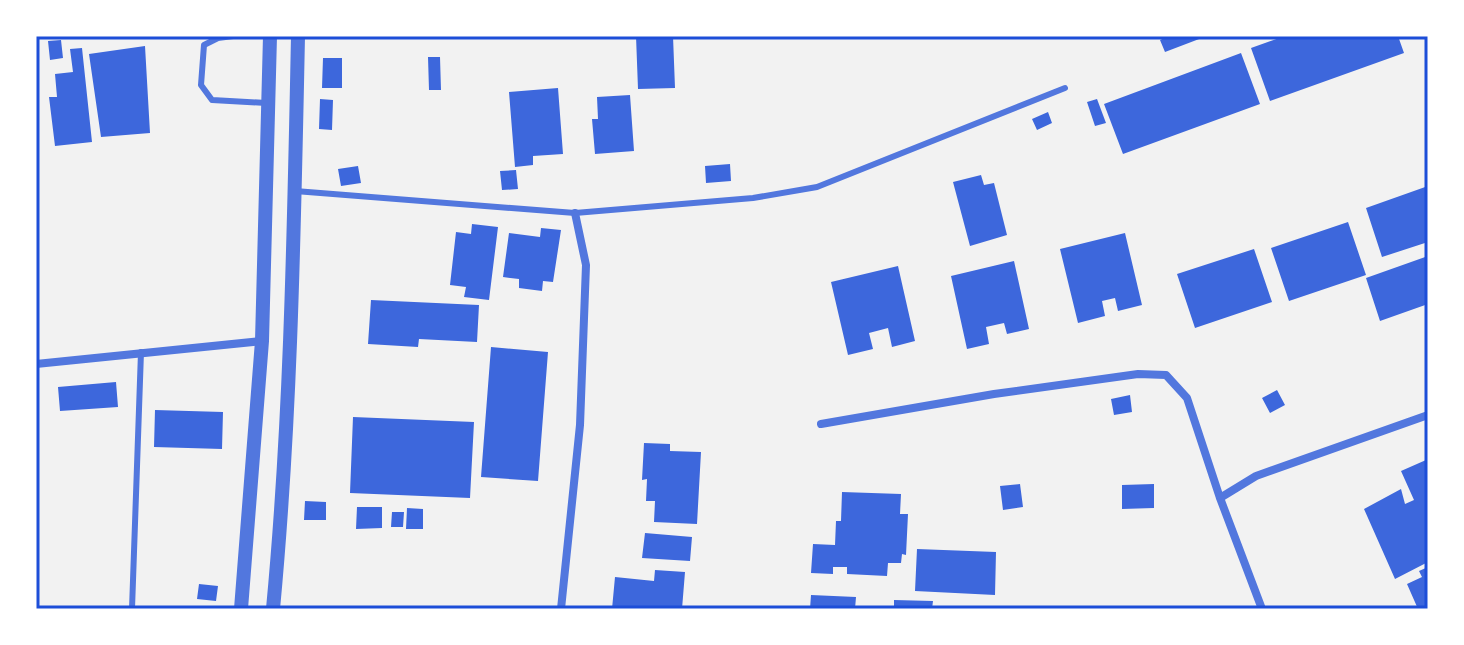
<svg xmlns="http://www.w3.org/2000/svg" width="1464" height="645" viewBox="0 0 1464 645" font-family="'IBM Plex Sans',sans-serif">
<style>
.building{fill:#3d67dc}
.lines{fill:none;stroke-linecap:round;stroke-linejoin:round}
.service{stroke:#5277de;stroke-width:6}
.minor{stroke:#5277de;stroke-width:8}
.tertiary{stroke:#5277de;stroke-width:14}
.neatline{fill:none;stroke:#1d4ed8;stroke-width:3}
</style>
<rect width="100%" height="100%" fill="#f2f2f2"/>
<path class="building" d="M 636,36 L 673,36 L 675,88 L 638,89 Z
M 1169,36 L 1207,36 L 1165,52 L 1160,40 Z
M 1285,36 L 1398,36 L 1404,53 L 1270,101 L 1251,48 Z
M 61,40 L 63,58 L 50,60 L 48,41 Z
M 145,46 L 150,133 L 101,137 L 89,54 Z
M 82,48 L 92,142 L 55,146 L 49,97 L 57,97 L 55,74 L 73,72 L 70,49 Z
M 1241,53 L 1260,104 L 1123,154 L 1104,104 Z
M 428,57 L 440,57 L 441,90 L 429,90 Z
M 323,58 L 342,58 L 342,88 L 322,88 Z
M 558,88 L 563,154 L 533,156 L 533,165 L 515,167 L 509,92 Z
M 630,95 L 634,151 L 595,154 L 592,119 L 598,119 L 597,97 Z
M 320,99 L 333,100 L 332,130 L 319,129 Z
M 1097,99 L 1106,123 L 1095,126 L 1087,102 Z
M 1048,112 L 1052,123 L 1037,130 L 1032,119 Z
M 730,164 L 731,181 L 706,183 L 705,166 Z
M 358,166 L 361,183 L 341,186 L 338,169 Z
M 516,170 L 518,189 L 502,190 L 500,171 Z
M 981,175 L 984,185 L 994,183 L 1007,235 L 970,246 L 953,182 Z
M 1428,186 L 1428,242 L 1382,257 L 1366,208 Z
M 1348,222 L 1366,275 L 1289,301 L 1271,248 Z
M 472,224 L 498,227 L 489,300 L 464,297 L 466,287 L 450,285 L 456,232 L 471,234 Z
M 541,228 L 561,230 L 553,282 L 543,281 L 542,291 L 519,288 L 519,279 L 503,277 L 509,233 L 540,237 Z
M 1125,233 L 1142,305 L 1118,311 L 1115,298 L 1102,301 L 1105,316 L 1078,323 L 1060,249 Z
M 1254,249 L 1272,302 L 1195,328 L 1177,274 Z
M 1428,256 L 1428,304 L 1380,321 L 1366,278 Z
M 1014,261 L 1029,329 L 1007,334 L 1004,323 L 986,327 L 989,344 L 967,349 L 951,276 Z
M 898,266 L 915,341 L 892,347 L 888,328 L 869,333 L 873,349 L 848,355 L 831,282 Z
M 371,300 L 479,305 L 477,342 L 419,339 L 418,347 L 368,344 Z
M 491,347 L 548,352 L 538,481 L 481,477 Z
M 116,382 L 118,407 L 60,411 L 58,387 Z
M 1277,390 L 1285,405 L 1270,413 L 1262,398 Z
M 1130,395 L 1132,412 L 1114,415 L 1111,399 Z
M 155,410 L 223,412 L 222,449 L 154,447 Z
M 353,417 L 474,422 L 470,498 L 350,493 Z
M 644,443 L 670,444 L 670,451 L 701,452 L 697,524 L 654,522 L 655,501 L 646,501 L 647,479 L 642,480 Z
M 1426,460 L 1428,562 L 1395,579 L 1364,509 L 1401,489 L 1405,504 L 1414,500 L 1401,471 Z
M 1020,484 L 1023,507 L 1003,510 L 1000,486 Z
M 1154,484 L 1154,508 L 1122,509 L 1122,485 Z
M 842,492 L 901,494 L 900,514 L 908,514 L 906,555 L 902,554 L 901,563 L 888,563 L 887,576 L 847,574 L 847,567 L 833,567 L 833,574 L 811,573 L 813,544 L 835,545 L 836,521 L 841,521 Z
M 305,501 L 326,502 L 326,520 L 304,520 Z
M 357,507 L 382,507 L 382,528 L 356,529 Z
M 407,508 L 423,509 L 423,529 L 406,529 Z
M 392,512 L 404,512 L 403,527 L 391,527 Z
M 645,533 L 692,537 L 690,561 L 642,558 Z
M 917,549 L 996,552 L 995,595 L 915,591 Z
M 1428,567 L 1428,609 L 1418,609 L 1407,584 L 1422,577 L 1419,571 Z
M 655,570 L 685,572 L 682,609 L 612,609 L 615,577 L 654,581 Z
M 199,584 L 218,586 L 216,601 L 197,599 Z
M 811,595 L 856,597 L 855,609 L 810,609 Z
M 894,600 L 933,601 L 932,609 L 894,609 Z"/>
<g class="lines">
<path class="service" d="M 233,36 L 218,38 L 204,45 L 201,85 L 212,100 L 266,103
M 295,191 L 575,213 L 753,198 L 817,187 L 1065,88
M 132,609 L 141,352"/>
<path class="minor" d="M 36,364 L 262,341
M 821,424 L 994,394 L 1138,374 L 1166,375 L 1187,398 L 1220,498 L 1262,609
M 1220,498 L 1256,476 L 1428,415
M 561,609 L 580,425 L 586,265 L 575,213"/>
<path class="tertiary" d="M 241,609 L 262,341 L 270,36
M 273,609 C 291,418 294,227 298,36"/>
</g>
<rect width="1464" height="645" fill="none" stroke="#ffffff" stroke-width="76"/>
<rect x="38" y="38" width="1388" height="569" class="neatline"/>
</svg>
